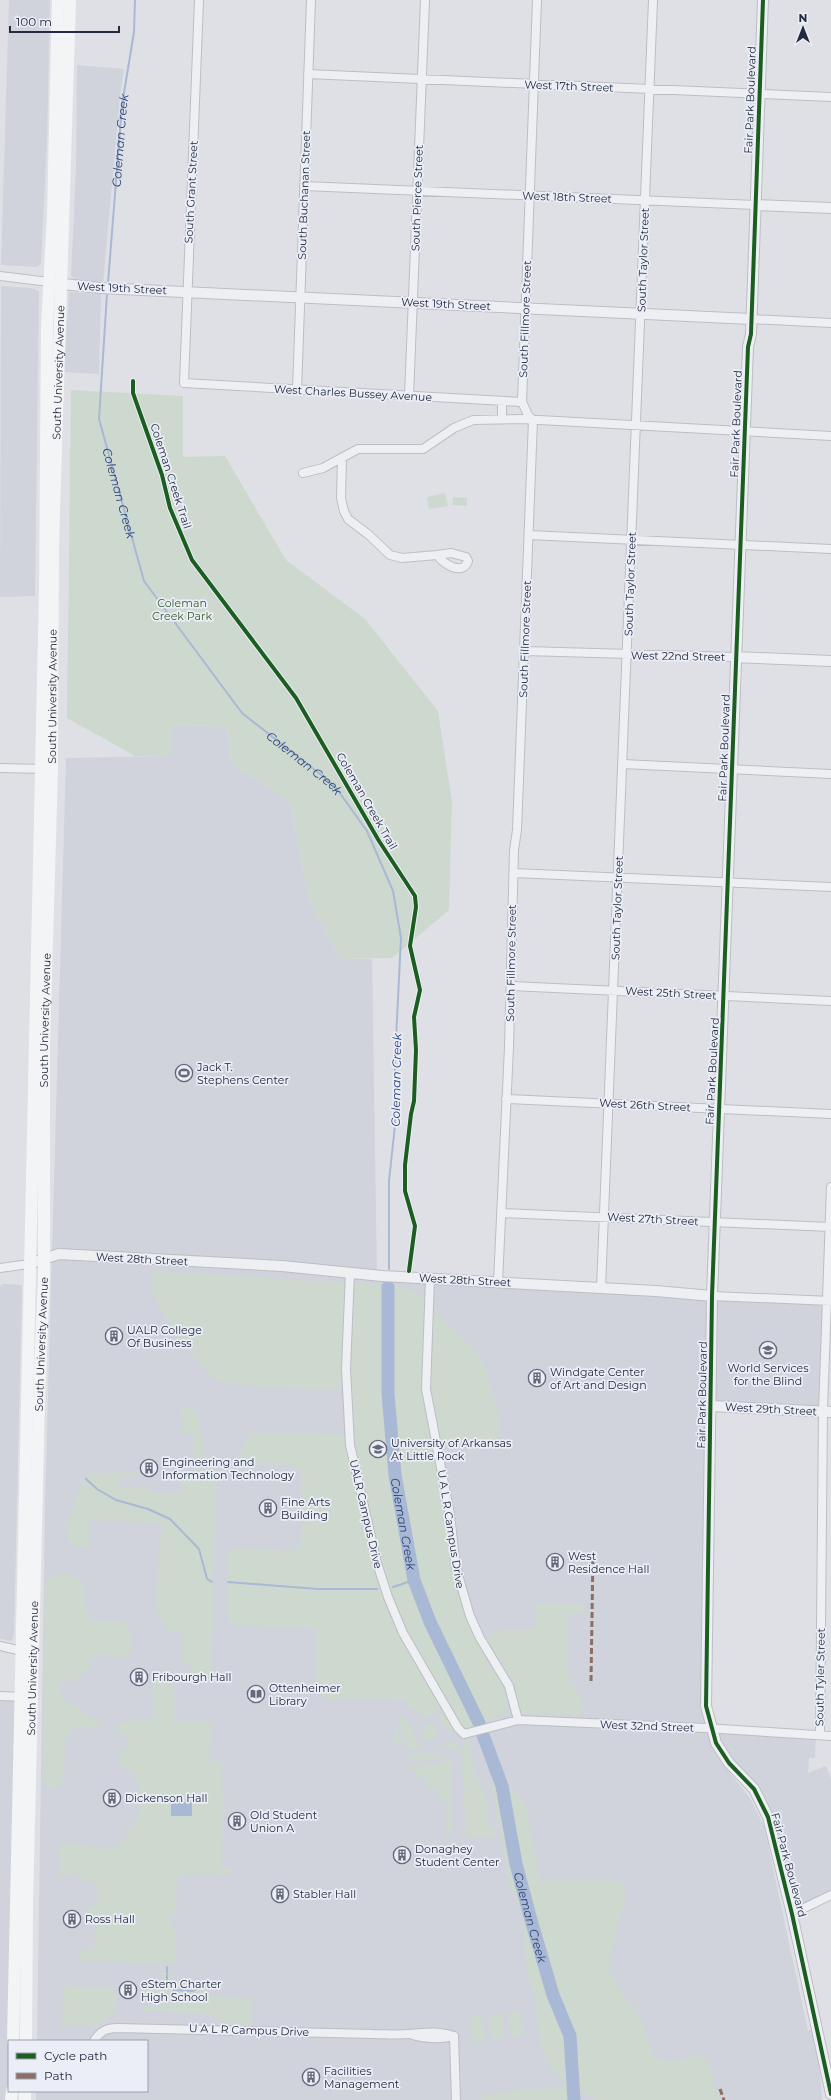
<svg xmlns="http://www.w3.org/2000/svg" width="831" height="2100" viewBox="0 0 831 2100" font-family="Montserrat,sans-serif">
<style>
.built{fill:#d0d3dc}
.green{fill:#cdd9ce}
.water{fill:#a9b8d4}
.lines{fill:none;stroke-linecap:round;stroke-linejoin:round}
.stream{stroke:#a9b8d4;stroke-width:2}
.river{stroke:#a9b8d4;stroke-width:13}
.minor-casing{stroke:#bdbec3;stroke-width:10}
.tertiary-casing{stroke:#bdbec3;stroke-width:12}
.minor{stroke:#eeeff2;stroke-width:8}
.tertiary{stroke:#eeeff2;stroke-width:10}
.secondary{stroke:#f3f4f5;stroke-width:12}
.quiet{stroke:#8d6e63;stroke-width:3;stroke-dasharray:6 3;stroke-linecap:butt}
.cycleway-casing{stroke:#ebeef6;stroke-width:6}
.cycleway{stroke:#1b5e20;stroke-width:4}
.labels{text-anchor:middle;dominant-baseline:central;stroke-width:3.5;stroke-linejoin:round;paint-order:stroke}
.street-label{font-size:11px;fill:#242b40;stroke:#ebeef6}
.park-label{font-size:11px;fill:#335d30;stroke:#ebeef6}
.poi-label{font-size:11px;fill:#242b40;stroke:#ebeef6;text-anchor:start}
.water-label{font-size:12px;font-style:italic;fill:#2a4378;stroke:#ebeef6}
</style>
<rect width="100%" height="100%" fill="#dfe0e5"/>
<path class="built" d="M 9,0 L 50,0 L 47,141 L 41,264 L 37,267 L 1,265 Z
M 77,65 L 124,69 L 120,95 L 103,284 L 75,280 L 71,275 L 76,170 Z
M 1,286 L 31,288 L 39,291 L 35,596 L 0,597 Z
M 69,292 L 101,294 L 99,374 L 64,372 Z
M 172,724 L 227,727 L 231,763 L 290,802 L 310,901 L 340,959 L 372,959 L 377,1275 L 827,1301 L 823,1410 L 710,1406 L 705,1728 L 721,1762 L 750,1798 L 764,1826 L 808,2031 L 817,2027 L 822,2100 L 36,2100 L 36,2091 L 147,2091 L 147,2041 L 37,2041 L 45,1501 L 66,758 L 171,756 Z
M 2,1284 L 22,1285 L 14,1634 L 12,1641 L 0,1639 L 0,1287 Z
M 0,1696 L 21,1697 L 9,2041 L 9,2091 L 11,2100 L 0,2100 Z
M 711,1729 L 816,1734 L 815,1758 L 809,1758 L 808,1773 L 826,1766 L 831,1778 L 831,1895 L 792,1914 L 768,1817 L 729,1763 Z"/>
<path class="green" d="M 71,390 L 183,396 L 183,457 L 225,456 L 286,560 L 365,619 L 438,711 L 452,802 L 449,910 L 392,958 L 340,959 L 310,901 L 290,802 L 231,763 L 227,727 L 173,724 L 171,756 L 135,756 L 67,718 Z
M 445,493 L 448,506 L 429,509 L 427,497 Z
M 453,497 L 467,498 L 467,506 L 452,505 Z
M 156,1271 L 397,1286 L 410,1290 L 421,1297 L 474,1349 L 484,1365 L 499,1414 L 500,1434 L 494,1442 L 439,1447 L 454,1567 L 501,1678 L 507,1696 L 507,1714 L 464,1728 L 440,1704 L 437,1713 L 425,1717 L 414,1709 L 407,1707 L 407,1700 L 328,1699 L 322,1697 L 316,1690 L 316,1631 L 314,1628 L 235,1626 L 230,1623 L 227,1618 L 227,1560 L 229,1550 L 237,1548 L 296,1550 L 301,1545 L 301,1471 L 299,1467 L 294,1465 L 238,1463 L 237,1460 L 249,1435 L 253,1433 L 347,1435 L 352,1431 L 353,1428 L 350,1394 L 347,1391 L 343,1390 L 244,1386 C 234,1385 223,1384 215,1378 C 195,1362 144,1299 152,1273 Z
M 181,1408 L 194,1409 L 197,1411 L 202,1436 L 203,1458 L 199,1462 L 193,1462 L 193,1434 L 182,1434 Z
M 196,1467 L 204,1471 L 208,1467 L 216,1467 L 211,1679 L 174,1679 L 174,1721 L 211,1722 L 210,1761 L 221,1761 L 221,1792 L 223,1792 L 221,1867 L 231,1868 L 231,1875 L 183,1874 L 177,1878 L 176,1914 L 172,1915 L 171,1928 L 176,1929 L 175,1964 L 80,1961 L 81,1949 L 92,1949 L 95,1945 L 96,1924 L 85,1922 L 85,1910 L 97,1904 L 97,1888 L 92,1882 L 82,1882 L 82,1875 L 68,1874 L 66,1877 L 59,1877 L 60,1846 L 62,1844 L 91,1845 L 94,1848 L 106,1849 L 121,1845 L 125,1839 L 126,1833 L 139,1818 L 140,1788 L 134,1776 L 136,1774 L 120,1765 L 120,1749 L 127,1749 L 127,1736 L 116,1733 L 116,1724 L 127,1724 L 127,1719 L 153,1719 L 154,1677 L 181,1676 L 181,1671 L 191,1671 L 191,1665 L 182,1664 L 182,1632 L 169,1631 L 156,1610 L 158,1550 L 161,1538 L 161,1523 L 90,1521 L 90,1548 C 82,1548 75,1548 69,1542 L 66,1525 L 83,1480 L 87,1474 L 137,1472 L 137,1478 L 121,1478 L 119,1488 L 149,1486 L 150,1493 L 182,1493 L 181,1474 L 189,1473 L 189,1475 L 195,1475 Z
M 56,1574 C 67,1574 76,1573 84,1583 C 86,1592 81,1605 87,1613 C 103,1635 134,1601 131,1647 C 130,1669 110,1653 100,1653 C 91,1657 91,1668 84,1674 C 77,1680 69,1680 60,1683 L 58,1686 L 62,1697 L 103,1725 L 101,1727 L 74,1728 L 70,1732 L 70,1736 L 66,1736 L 62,1782 L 56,1789 C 49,1788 45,1788 43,1780 L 45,1588 L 47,1579 Z
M 536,1604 L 584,1604 L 584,1613 L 567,1614 L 567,1669 L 582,1704 L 581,1715 L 525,1714 L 520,1711 L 506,1672 L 487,1644 L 487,1637 L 502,1629 L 532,1629 L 535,1627 Z
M 443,1711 L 444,1711 L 458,1732 L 449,1732 L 438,1719 Z
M 397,1716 C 416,1716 410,1738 422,1749 L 407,1748 Z
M 395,1724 L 403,1747 L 398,1746 L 394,1742 Z
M422 1732a8 8 0 1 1 16 0a8 8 0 1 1-16 0Z
M 469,1737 L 476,1776 L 486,1799 L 488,1817 L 497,1836 L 466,1837 L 461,1747 Z
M 456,1741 L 458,1741 L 457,1749 L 436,1749 Z
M 409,1753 L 448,1755 L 436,1760 L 411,1761 Z
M 452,1758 L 451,1834 L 445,1834 L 447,1799 L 437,1798 L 437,1789 L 427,1788 L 427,1778 L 415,1777 L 415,1771 L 406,1768 L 408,1766 L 434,1765 Z
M 500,1777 L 522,1799 L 526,1806 L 540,1880 L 614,1880 L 622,1884 L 626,1894 L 611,1951 L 609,1969 L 617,1985 L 640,2017 L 653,2055 C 668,2069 685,2056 703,2056 L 708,2061 L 719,2100 L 594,2100 L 578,2089 L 578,2100 L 482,2100 L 482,2095 L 570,2085 L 552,2070 L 541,2049 L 535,1999 L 526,1969 L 523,1912 L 510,1887 L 492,1785 L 494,1778 Z
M 160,1973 L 171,1973 L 171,1982 L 208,1983 L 208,1996 L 252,1998 L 251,2025 L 230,2024 L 207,2014 L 143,2011 L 143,2006 L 162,2007 L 163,1993 L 141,1993 L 141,1987 L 159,1988 L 159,1982 L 163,1981 L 163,1976 L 160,1976 Z
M 63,1986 L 116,1988 L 116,2012 L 96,2026 L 62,2025 Z
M 520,2010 L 524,2036 L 511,2037 L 508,2012 Z
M 501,2013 L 504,2038 L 492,2040 L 489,2014 Z
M 482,2015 L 485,2041 L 473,2043 L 469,2017 Z"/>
<path class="water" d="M 171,1802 L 192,1802 L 192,1816 L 171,1816 Z"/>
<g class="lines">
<g class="stream">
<path id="s1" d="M 108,283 L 122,105 L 134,32 L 135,0"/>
<path id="s2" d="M 107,294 L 99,419 L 144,581 L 242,713 L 334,785 L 367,831 L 393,891 L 401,938 L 395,1059 L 395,1125 L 389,1181 L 389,1269"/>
<path d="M 86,1479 L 97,1489 L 116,1500 L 148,1509 L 170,1519 L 199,1549 L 207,1579 L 212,1582"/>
<path d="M 228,1582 L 318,1589 L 377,1589"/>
<path d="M 393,1587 L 414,1580"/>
<path d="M 167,1967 L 167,1973"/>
<path d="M 167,1975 L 167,1986 L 170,1989"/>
<path d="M 174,1990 L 193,1991 L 205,1984"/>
</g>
<g class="river">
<path id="s3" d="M 388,1287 L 388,1394 L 395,1475 L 414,1580 L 430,1622 L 479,1723"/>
<path id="s4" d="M 483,1735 L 502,1786 L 516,1864 L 531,1920 L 553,1995 L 570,2036 L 574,2100"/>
</g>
<defs>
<path id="minor" d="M 199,0 L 184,383 L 522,402
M 308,74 L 831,97
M 304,186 L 755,205
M 0,276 L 49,282
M 751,319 L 831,323
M 297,390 L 311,0
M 409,396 L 425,0
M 502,401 L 502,419
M 342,458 L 341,498 L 344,511 L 348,519 L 369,535 L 390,555 L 402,558 L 437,555
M 303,473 L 323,468 L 358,449 L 423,449 L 454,428 L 473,420 L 521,419 L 831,436
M 529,535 L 831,549
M 451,553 L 466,557 L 468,561 C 462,577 443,563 437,555 Z
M 525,651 L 735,657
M 623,764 L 831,774
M 0,768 L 45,769
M 514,873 L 831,887
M 511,986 L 831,1001
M 506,1099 L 831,1114
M 501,1213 L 830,1227
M 0,1268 L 29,1264
M 350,1272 L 346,1369 L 350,1445 L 377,1563 L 388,1597 L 403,1633 L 458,1728 L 464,1734 L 518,1720 L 705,1728 L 831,1736
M 430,1279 L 426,1389 L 450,1515 L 456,1568 L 470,1616 L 480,1638 L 509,1686 L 518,1720
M 498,1282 L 509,1047 L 514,850 L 517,830 L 533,420 L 528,415 L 522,402 L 537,0
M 601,1288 L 653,0
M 712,1296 L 831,1301
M 0,1646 L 22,1651
M 0,1696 L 26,1697
M 820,1735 L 823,1411 L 831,1187
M 792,1914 L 831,1895
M 410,2034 C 424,2039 440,2039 454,2036
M 454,2036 L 456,2100
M 94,2041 C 100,2031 107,2028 118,2028 L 373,2034 C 385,2034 396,2035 408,2034 C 425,2033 437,2030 454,2036"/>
<path id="tertiary" d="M 763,0 L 751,334 L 748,347 L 712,1296 L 706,1706 L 716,1743 L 729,1763 L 754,1789 L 768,1817 L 792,1914 L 831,2094
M 755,205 L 831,208
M 54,283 L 100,288 L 751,319
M 735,657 L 831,661
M 29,1264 L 59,1254 L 282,1266 L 382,1276 L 656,1291 L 712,1296
M 711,1406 L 831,1412"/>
</defs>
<use href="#minor" class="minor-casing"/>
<use href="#tertiary" class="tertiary-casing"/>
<use href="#minor" class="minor"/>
<use href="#tertiary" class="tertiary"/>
<g class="secondary">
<path d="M 13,2041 L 45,590 L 47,327 L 53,214 L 58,0"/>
<path id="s5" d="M 26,2041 L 27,1903 L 39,1400 L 44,1277 L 44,1047 L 52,769 L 53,545 L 70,0"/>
<path d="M 11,2100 L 12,2091"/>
<path d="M 25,2100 L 25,2091"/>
</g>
<path class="quiet" d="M 591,1681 L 593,1553
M 720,2089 L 724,2100"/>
<defs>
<path id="cycleway" d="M 763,0 L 751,334 L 748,347 L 712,1296 L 706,1706 L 716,1743 L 729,1763 L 754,1789 L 768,1817 L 792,1914 L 831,2094
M 133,381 L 133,393 L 162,475 L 170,508 L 192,560 L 296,698 L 379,841 L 415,896 L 416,907 L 410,946 L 420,990 L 414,1017 L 416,1050 L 414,1101 L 411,1114 L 405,1165 L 405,1191 L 415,1226 L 409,1271"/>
</defs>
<use href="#cycleway" class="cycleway-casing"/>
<use href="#cycleway" class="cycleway"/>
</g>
<defs>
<symbol id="stadium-ring" viewBox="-11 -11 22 22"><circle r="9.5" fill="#ebeef6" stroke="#656a7a" stroke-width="1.5"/><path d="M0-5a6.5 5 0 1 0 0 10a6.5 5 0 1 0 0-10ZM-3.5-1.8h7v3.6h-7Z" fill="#656a7a"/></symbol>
<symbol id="building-ring" viewBox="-11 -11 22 22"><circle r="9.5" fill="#ebeef6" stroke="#656a7a" stroke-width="1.5"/><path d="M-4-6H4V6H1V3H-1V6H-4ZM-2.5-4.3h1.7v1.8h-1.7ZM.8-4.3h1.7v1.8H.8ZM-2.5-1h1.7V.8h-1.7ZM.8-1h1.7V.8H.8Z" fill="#656a7a"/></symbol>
<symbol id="university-ring" viewBox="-11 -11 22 22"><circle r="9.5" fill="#ebeef6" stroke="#656a7a" stroke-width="1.5"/><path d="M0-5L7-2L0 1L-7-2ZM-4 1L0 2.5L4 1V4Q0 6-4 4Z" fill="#656a7a"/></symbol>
<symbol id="library-ring" viewBox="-11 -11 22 22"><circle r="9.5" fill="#ebeef6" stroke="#656a7a" stroke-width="1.5"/><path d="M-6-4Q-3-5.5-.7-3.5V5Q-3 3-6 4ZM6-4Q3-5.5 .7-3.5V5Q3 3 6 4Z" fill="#656a7a"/></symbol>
</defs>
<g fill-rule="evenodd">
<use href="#stadium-ring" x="174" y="1063" width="20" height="20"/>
<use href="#building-ring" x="104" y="1326" width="20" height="20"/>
<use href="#university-ring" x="758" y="1340" width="20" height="20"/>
<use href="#building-ring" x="527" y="1368" width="20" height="20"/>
<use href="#university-ring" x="368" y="1439" width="20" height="20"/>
<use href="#building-ring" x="139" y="1458" width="20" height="20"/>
<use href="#building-ring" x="258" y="1498" width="20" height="20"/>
<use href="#building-ring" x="545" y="1552" width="20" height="20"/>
<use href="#building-ring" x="129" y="1667" width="20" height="20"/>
<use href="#library-ring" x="246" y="1684" width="20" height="20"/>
<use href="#building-ring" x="102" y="1788" width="20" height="20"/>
<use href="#building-ring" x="227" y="1811" width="20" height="20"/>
<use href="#building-ring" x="392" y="1845" width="20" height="20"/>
<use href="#building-ring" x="270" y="1884" width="20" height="20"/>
<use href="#building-ring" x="62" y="1909" width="20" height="20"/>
<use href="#building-ring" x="118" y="1980" width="20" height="20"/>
<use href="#building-ring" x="301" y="2067" width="20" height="20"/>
</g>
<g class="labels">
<g class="street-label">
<text transform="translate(569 86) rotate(2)">West 17th Street</text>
<text transform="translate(750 100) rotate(-88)">Fair Park Boulevard</text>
<text transform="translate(191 192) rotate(-87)">South Grant Street</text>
<text transform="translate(304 195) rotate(-88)">South Buchanan Street</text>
<text transform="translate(567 197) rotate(2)">West 18th Street</text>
<text transform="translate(417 198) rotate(-88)">South Pierce Street</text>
<text transform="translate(643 260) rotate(-88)">South Taylor Street</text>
<text transform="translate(122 288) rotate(3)">West 19th Street</text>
<text transform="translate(446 304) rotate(3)">West 19th Street</text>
<text transform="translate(525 319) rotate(-88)">South Fillmore Street</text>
<text stroke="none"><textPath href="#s5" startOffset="1669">South University Avenue</textPath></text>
<text transform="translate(353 393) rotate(3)">West Charles Bussey Avenue</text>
<text transform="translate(736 424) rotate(-88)">Fair Park Boulevard</text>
<text transform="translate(171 476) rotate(72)">Coleman Creek Trail</text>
<text transform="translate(630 584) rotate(-88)">South Taylor Street</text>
<text transform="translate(525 639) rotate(-88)">South Fillmore Street</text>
<text transform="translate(678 656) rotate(1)">West 22nd Street</text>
<text stroke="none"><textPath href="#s5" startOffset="1345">South University Avenue</textPath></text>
<text transform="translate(724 748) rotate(-88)">Fair Park Boulevard</text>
<text transform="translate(367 801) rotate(60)">Coleman Creek Trail</text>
<text transform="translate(617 908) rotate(-88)">South Taylor Street</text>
<text transform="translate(511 963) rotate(-89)">South Fillmore Street</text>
<text transform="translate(671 993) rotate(3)">West 25th Street</text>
<text stroke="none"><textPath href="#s5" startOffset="1021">South University Avenue</textPath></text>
<text transform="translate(712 1071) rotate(-87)">Fair Park Boulevard</text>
<text transform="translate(645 1105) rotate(3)">West 26th Street</text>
<text transform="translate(653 1219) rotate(3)">West 27th Street</text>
<text transform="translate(142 1259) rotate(3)">West 28th Street</text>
<text transform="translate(465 1280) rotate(3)">West 28th Street</text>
<text stroke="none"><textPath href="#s5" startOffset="697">South University Avenue</textPath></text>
<text transform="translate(702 1395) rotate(-89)">Fair Park Boulevard</text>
<text transform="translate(771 1409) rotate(3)">West 29th Street</text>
<text transform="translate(366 1514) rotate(77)">UALR Campus Drive</text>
<text transform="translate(451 1529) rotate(81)">U A L R Campus Drive</text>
<text stroke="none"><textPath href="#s5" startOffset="373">South University Avenue</textPath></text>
<text transform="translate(820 1677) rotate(-89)">South Tyler Street</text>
<text transform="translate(647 1726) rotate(2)">West 32nd Street</text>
<text transform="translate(789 1865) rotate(75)">Fair Park Boulevard</text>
<text transform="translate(249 2030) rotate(2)">U A L R Campus Drive</text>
</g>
<g class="park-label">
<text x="182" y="603">Coleman<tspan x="182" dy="13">Creek Park</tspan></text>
</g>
<g class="poi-label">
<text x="197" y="1067">Jack T.<tspan x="197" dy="13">Stephens Center</tspan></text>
<text x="127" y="1330">UALR College<tspan x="127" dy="13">Of Business</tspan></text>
<text x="768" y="1368" text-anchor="middle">World Services<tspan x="768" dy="13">for the Blind</tspan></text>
<text x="550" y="1372">Windgate Center<tspan x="550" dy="13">of Art and Design</tspan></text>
<text x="391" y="1443">University of Arkansas<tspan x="391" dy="13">At Little Rock</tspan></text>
<text x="162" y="1462">Engineering and<tspan x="162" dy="13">Information Technology</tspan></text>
<text x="281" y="1502">Fine Arts<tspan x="281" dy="13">Building</tspan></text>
<text x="568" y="1556">West<tspan x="568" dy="13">Residence Hall</tspan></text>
<text x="152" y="1677">Fribourgh Hall</text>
<text x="269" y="1688">Ottenheimer<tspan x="269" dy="13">Library</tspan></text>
<text x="125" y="1798">Dickenson Hall</text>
<text x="250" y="1815">Old Student<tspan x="250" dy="13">Union A</tspan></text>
<text x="415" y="1849">Donaghey<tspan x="415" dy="13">Student Center</tspan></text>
<text x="293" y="1894">Stabler Hall</text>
<text x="85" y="1919">Ross Hall</text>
<text x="141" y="1984">eStem Charter<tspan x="141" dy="13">High School</tspan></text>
<text x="324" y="2071">Facilities<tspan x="324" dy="13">Management</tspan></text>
</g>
<g class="water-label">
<text stroke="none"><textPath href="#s1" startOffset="143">Coleman Creek</textPath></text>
<text stroke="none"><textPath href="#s2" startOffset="202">Coleman Creek</textPath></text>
<text stroke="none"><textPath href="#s2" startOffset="538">Coleman Creek</textPath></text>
<text transform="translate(396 1080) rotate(-89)">Coleman Creek</text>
<text stroke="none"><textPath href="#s3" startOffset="238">Coleman Creek</textPath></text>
<text stroke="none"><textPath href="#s4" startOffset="189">Coleman Creek</textPath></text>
</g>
</g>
<rect x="8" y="2040" width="140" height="52" fill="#ebeef6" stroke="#9ba0ad"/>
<rect x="16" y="2053" width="20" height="6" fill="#1b5e20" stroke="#9ba0ad"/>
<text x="44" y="2060" font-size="12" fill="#242b40">Cycle path</text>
<rect x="16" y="2073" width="20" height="6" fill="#8d6e63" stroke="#9ba0ad"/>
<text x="44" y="2080" font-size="12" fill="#242b40">Path</text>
<g transform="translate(803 28)" stroke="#ebeef6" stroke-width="3" paint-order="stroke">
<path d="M0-3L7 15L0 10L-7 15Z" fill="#242b40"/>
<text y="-6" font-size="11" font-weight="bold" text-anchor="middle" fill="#242b40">N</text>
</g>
<path d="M10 26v6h109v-6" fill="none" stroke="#242b40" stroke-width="2"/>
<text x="16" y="26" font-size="12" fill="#242b40" stroke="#ebeef6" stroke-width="3" paint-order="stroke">100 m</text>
</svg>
